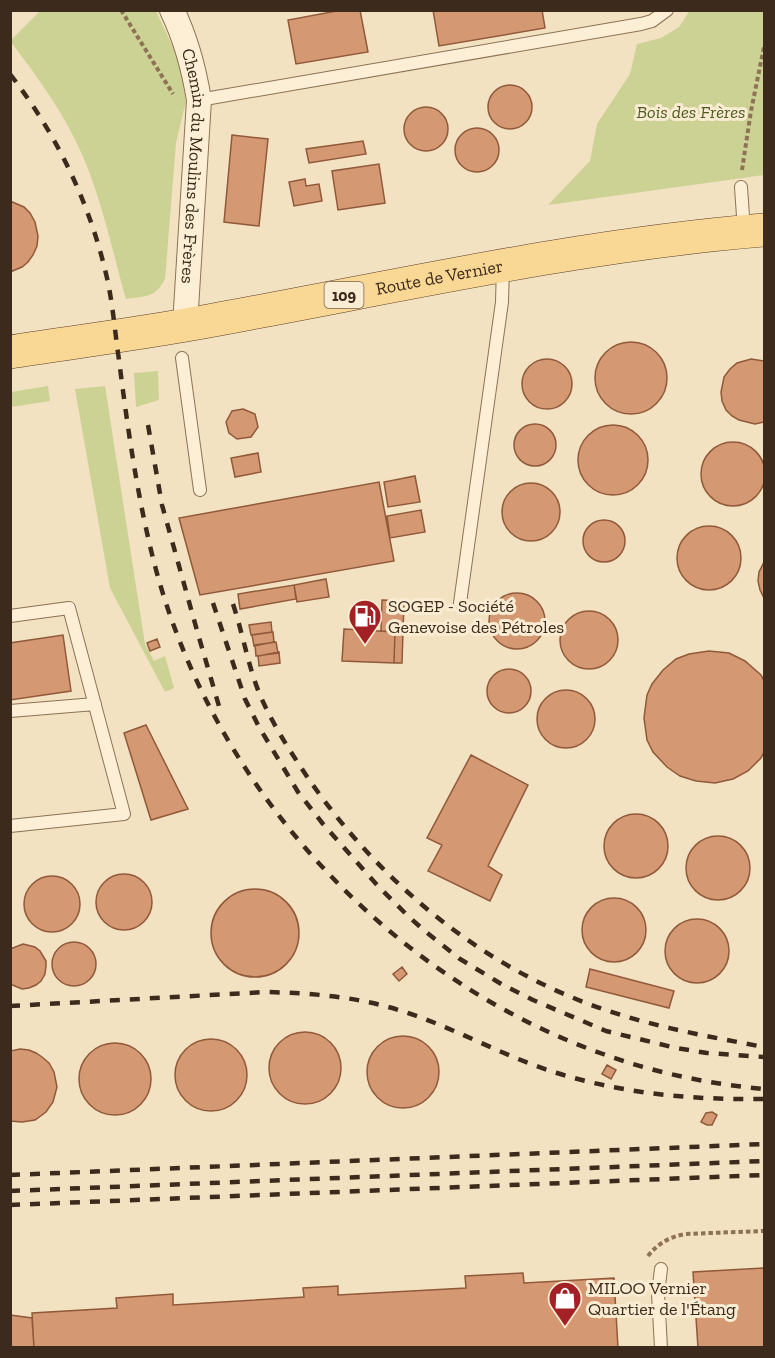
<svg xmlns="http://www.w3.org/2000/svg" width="775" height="1358" viewBox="0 0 775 1358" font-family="'Zilla Slab',serif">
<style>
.green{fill:#ccd294}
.building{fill:#d49973;stroke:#90593a;stroke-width:1.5}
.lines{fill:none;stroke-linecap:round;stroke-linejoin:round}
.lane-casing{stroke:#8e7256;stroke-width:14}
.street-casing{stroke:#8e7256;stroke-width:26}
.primary-casing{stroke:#5b402b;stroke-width:34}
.path{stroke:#8e7256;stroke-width:4;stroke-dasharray:4.5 3;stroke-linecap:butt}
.lane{stroke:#fcefd5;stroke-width:12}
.street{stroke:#fcefd5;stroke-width:24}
.primary{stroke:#f9d795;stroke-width:33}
.rail{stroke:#3c2b1c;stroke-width:4.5;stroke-dasharray:10 10;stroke-linecap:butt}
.labels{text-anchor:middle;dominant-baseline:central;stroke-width:6;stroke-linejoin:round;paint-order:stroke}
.shield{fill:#f9ecd2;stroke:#756553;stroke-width:1.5}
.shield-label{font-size:16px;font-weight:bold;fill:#3c2b1c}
.park-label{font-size:18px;font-style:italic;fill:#4e5b21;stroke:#f9ecd2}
.street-label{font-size:18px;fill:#3c2b1c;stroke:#f9ecd2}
.poi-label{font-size:18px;fill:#3c2b1c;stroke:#f9ecd2;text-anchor:start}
</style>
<rect width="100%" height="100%" fill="#f2e2c1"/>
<path class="green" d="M 690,10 L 764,11 L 764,175 L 548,205 L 590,161 L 597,124 L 630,74 L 637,44 L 661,38 L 679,27 Z
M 40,11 L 156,11 L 179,60 L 186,101 L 176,143 L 165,279 C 155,298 146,296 126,299 L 124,293 C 112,248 102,202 84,159 C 66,116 39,79 11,42 L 11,40 Z
M 158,371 L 159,400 L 136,407 L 134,373 Z
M 48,386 L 50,401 L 11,407 L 11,392 Z
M 105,386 L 145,644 L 154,661 L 165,656 L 174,688 L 165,692 L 110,588 L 75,389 Z"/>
<path class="building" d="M 342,10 L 360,10 L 368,52 L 296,64 L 288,20 Z
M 433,10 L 542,10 L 545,28 L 439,46 Z
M488 107a22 22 0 1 1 44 0a22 22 0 1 1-44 0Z
M404 129a22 22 0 1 1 44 0a22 22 0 1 1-44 0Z
M455 150a22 22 0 1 1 44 0a22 22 0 1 1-44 0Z
M 232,135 L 268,139 L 259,226 L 224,222 Z
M 363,141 L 366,154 L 309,163 L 306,149 Z
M 379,164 L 385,203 L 338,210 L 332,171 Z
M 305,179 L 306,186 L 319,184 L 322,201 L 294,206 L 289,182 Z
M 10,201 L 24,207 L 30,213 L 35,222 L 38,236 L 37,246 L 33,255 L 28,262 L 22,267 L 10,272 Z
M595 378a36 36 0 1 1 72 0a36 36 0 1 1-72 0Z
M522 384a25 25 0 1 1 50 0a25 25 0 1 1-50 0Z
M 751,359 L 764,361 L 764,422 L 755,424 L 739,420 L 732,416 L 726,410 L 722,401 L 721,392 L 724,377 L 730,369 L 737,363 Z
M 243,409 L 255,414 L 258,427 L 251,437 L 237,439 L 229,433 L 226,422 L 232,411 Z
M514 445a21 21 0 1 1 42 0a21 21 0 1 1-42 0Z
M578 460a35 35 0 1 1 70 0a35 35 0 1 1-70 0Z
M701 474a32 32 0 1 1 64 0a32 32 0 1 1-64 0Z
M 258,453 L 261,472 L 235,477 L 231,458 Z
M 415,476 L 420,502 L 388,507 L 384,482 Z
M 379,482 L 394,561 L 200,595 L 179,518 Z
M502 512a29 29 0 1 1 58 0a29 29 0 1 1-58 0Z
M 421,510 L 425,532 L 390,538 L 387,516 Z
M583 541a21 21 0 1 1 42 0a21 21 0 1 1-42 0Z
M677 558a32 32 0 1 1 64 0a32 32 0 1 1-64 0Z
M 764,562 L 764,598 L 760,590 L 758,581 L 759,572 Z
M 326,579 L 329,597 L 297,602 L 294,585 Z
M 294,585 L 296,599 L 240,609 L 238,594 Z
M489 621a28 28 0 1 1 56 0a28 28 0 1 1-56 0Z
M 382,600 L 404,601 L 402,663 L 394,663 L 395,632 L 381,631 Z
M560 640a29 29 0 1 1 58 0a29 29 0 1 1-58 0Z
M 271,622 L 272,632 L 251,635 L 249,625 Z
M 344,629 L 395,632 L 394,663 L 342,661 Z
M 273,632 L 274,642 L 254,646 L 252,635 Z
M 63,635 L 71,691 L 10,700 L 10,643 Z
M 157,639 L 160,647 L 150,651 L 147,643 Z
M 276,642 L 278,653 L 256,656 L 255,645 Z
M 709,651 L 729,653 L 745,661 L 761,675 L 764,681 L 764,752 L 761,758 L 748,771 L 733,779 L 715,783 L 696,781 L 680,776 L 667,767 L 653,752 L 647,740 L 644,718 L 647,695 L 652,684 L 663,670 L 676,659 L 689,654 Z
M 279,652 L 280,663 L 259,666 L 258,656 Z
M487 691a22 22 0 1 1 44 0a22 22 0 1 1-44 0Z
M537 719a29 29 0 1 1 58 0a29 29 0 1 1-58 0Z
M 146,725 L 188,809 L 151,820 L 124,733 Z
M 471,755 L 528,785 L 488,866 L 502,875 L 490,901 L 428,871 L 442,845 L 427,838 Z
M604 846a32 32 0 1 1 64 0a32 32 0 1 1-64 0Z
M686 868a32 32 0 1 1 64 0a32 32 0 1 1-64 0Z
M96 902a28 28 0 1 1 56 0a28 28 0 1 1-56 0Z
M24 904a28 28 0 1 1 56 0a28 28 0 1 1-56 0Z
M211 933a44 44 0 1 1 88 0a44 44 0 1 1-88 0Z
M582 930a32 32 0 1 1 64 0a32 32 0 1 1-64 0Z
M665 951a32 32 0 1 1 64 0a32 32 0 1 1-64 0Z
M52 964a22 22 0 1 1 44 0a22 22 0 1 1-44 0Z
M 23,944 L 35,947 L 40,951 L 46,961 L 46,966 L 45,974 L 41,981 L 36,985 L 29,988 L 22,989 L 10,984 L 10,949 Z
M 402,967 L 407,974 L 399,981 L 393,974 Z
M 590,969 L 674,991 L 669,1008 L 586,987 Z
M269 1068a36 36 0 1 1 72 0a36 36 0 1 1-72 0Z
M367 1072a36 36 0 1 1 72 0a36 36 0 1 1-72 0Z
M175 1075a36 36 0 1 1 72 0a36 36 0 1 1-72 0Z
M79 1079a36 36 0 1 1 72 0a36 36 0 1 1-72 0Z
M 20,1049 L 29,1050 L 36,1053 L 42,1057 L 49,1063 L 54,1072 L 57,1087 L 53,1102 L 46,1112 L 35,1120 L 22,1122 L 10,1121 L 10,1051 Z
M 607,1065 L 616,1070 L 611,1079 L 602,1074 Z
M 712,1112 L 717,1115 L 712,1125 L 707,1125 L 701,1122 L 706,1113 Z
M 764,1268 L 764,1348 L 698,1348 L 693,1272 Z
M 523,1273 L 524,1283 L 614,1278 L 618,1348 L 34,1348 L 32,1313 L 117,1308 L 116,1298 L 173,1294 L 173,1305 L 304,1297 L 303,1288 L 338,1286 L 338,1295 L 466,1288 L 465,1276 Z
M 10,1315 L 32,1318 L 34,1348 L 10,1348 Z"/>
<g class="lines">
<defs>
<path id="lane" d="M 199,100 L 641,24 L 652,21 L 667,10
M 741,187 L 744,231
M 182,358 L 200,490
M 460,603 L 502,302 L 503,266
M 10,616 L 69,608 L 124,814 L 10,826
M 10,711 L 95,704
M 661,1348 L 658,1293 L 661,1269"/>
<g id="street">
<path id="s1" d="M 172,10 C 186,39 194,69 199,100 L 185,325"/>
</g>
<g id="primary">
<path id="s2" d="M 10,352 C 69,343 128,335 186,325 C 378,291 569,246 764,230"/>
</g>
</defs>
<use href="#lane" class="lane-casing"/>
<use href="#street" class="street-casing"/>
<use href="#primary" class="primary-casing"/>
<path class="path" d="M 121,10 L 173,94
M 742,170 L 751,111 L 764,47
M 648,1256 C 658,1243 670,1237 685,1234 L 764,1231"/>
<use href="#lane" class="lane"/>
<use href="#street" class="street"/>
<use href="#primary" class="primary"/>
<path class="rail" d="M 10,74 C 57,135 90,203 107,278 C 113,305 115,333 119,360 C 127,423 136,488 151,550 C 205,778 382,976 603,1054 C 655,1073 710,1084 764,1089
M 148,425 L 162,505 L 198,634 L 221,713
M 213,603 L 245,699 L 259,727 L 298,792 L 323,824 L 378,886 L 408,916 L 426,932 L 460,959 L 503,985 L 533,1000 L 606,1031 L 676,1048 L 707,1053 L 764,1057
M 233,604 C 243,634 248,666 260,695 C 273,725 290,751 308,778 C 374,874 467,955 576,999 C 637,1024 700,1035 764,1047
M 10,1006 L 266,992 C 314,993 359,997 405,1012 C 457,1029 505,1057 557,1073 C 624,1094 695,1100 764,1099
M 10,1175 L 764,1144
M 10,1191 L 764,1161
M 10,1205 L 764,1175"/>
</g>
<defs>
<symbol id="fuel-pin" viewBox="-11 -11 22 30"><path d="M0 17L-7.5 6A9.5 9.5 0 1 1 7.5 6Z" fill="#a32025" stroke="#f9ecd2"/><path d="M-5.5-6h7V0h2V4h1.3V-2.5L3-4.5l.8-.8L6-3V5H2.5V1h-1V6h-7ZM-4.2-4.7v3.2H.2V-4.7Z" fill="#fff"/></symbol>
<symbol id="shop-pin" viewBox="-11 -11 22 30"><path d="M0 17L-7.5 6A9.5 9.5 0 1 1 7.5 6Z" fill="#a32025" stroke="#f9ecd2"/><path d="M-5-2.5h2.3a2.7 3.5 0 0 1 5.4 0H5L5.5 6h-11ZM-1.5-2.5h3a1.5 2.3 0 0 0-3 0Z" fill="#fff"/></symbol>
</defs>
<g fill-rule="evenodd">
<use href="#fuel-pin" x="346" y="597" width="38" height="52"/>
<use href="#shop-pin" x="546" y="1279" width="38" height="52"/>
</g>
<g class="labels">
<rect class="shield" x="324.5" y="282" width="39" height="26" rx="4.5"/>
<g class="shield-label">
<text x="344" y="295">109</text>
</g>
<g class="park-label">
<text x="691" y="112">Bois des Frères</text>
</g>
<g class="street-label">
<text stroke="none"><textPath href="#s1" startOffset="160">Chemin du Moulins des Frères</textPath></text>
<text stroke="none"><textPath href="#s2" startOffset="436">Route de Vernier</textPath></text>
</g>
<g class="poi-label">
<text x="388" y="606">SOGEP - Société<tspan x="388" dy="21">Genevoise des Pétroles</tspan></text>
<text x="588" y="1288">MILOO Vernier<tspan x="588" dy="21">Quartier de l'Étang</tspan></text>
</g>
</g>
<rect width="775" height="1358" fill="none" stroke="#3c2b1c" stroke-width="24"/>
</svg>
